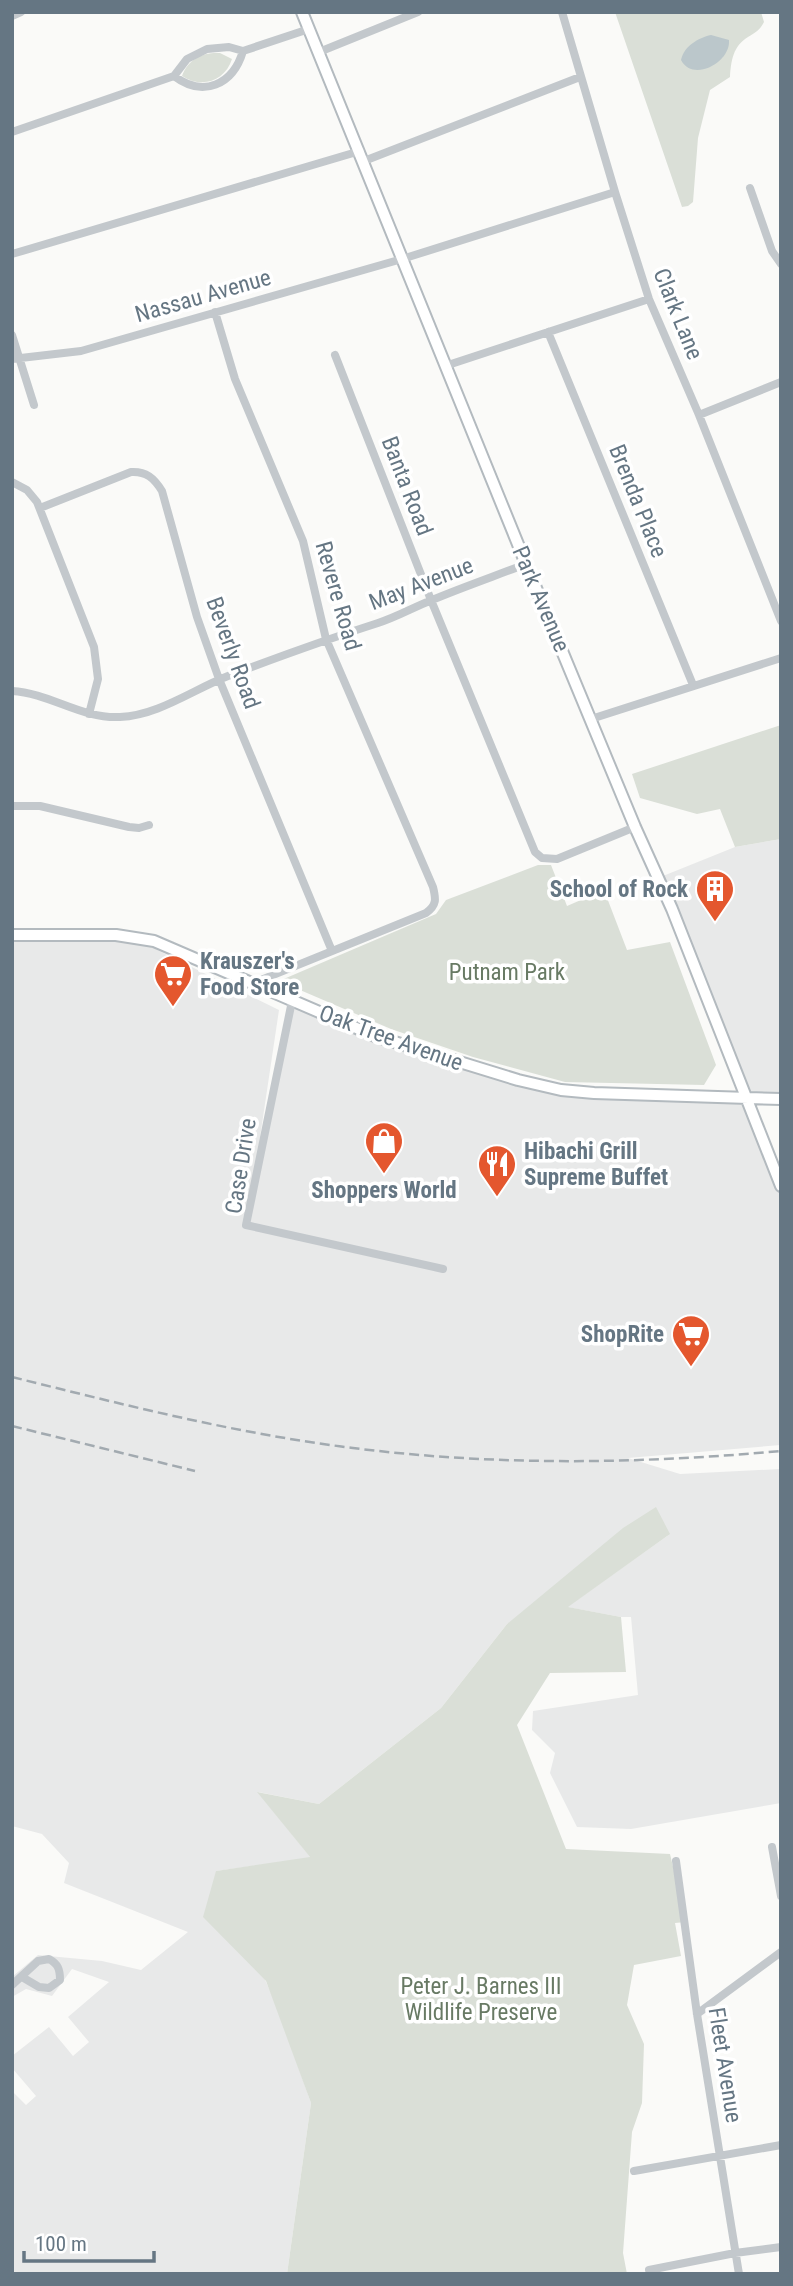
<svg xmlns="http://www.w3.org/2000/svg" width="793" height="2286" viewBox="0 0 793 2286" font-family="'Roboto Condensed',sans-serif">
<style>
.built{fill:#e8e9e9}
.green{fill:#dadfd7}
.water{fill:#bbc7cb}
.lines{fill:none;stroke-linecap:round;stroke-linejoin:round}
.secondary-casing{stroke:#b3babf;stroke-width:14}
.street{stroke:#c3c8cc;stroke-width:8}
.secondary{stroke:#fff;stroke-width:10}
.rail{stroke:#a2aab0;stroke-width:2.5;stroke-dasharray:10 5;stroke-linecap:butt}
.labels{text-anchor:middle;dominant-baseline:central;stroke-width:7;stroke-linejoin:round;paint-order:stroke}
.street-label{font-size:23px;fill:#657683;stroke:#fff}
.poi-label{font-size:23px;font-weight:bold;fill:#657683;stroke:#fff;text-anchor:end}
.park-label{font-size:23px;fill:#687a64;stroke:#fff}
</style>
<rect width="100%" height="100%" fill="#fafaf8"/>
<path class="built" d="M 781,839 L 781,1099 L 747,1099 L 781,1186 L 781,1445 L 628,1458 L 680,1474 L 781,1469 L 781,1803 L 631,1829 L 577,1827 L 550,1773 L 555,1753 L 532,1730 L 533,1711 L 638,1695 L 631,1617 L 621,1617 L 567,1607 L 670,1534 L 507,1624 L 441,1708 L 319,1804 L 258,1792 L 311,1858 L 216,1871 L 276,2004 L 311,2103 L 287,2274 L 12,2274 L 12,2091 L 26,2105 L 36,2096 L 12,2068 L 12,2056 L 49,2027 L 73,2056 L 89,2042 L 68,2017 L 109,1982 L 72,1969 L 52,1996 L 26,1989 L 12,1997 L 12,1977 L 38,1955 L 102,1961 L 141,1970 L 188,1932 L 64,1883 L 69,1863 L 42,1834 L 12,1826 L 12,940 L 137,940 L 279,1010 L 252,1191 L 292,1001 L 327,1017 L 548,1087 L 746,1099 L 658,878 L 735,847 Z"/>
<path class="green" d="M 615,12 L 761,12 L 764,22 C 760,30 755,33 748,37 C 733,46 731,61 730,77 L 710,90 L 698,138 L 693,202 L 688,206 L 682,207 Z
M 220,53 L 232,59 C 225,81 202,89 182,76 C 188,59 203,52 220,53 Z
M 781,725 L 781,839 L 735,847 L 720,809 L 697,814 L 640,798 L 632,774 Z
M 538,865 L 551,865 L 567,906 L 604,890 L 627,950 L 670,942 L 716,1065 L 704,1085 L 565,1082 L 473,1057 L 391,1029 L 279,981 L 436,914 L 446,900 Z
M 656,1507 L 670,1534 L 568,1607 L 621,1617 L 626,1672 L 550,1673 L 517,1725 L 566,1849 L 670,1854 L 686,1922 L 675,1923 L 681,1956 L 634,1965 L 627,2005 L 644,2044 L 642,2103 L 632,2132 L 623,2253 L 627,2274 L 287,2274 L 311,2103 L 266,1981 L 203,1917 L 216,1871 L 310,1857 L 257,1792 L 319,1804 L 441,1708 L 507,1624 L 623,1528 Z"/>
<path class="water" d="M 711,35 L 729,40 C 731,62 693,83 681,60 C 684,46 698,38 711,35 Z"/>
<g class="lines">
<defs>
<path id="secondary" d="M 302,12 L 526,564 L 635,827 L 672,909 L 781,1186
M 12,935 L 116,935 L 154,941 L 375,1036 L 518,1080 L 561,1090 L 594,1093 L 781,1099"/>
</defs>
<use href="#secondary" class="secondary-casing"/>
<path class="street" d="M 562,12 L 615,192 L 649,299 L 699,415 L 781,621
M 12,16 L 21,12
M 319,52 L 418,12
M 174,76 C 203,98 233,85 243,51
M 12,132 L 174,76 L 187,59 L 207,49 L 229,47 L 243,51 L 309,29
M 364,161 L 580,77
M 750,188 L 772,251 L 781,264
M 12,254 L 360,151
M 215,312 L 235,379 L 303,541 L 326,639 L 433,887 C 436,899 437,905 426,913 L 251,984
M 548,332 L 693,685
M 12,335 L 34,405
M 335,355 L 431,600 L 535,852 L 542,858 L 557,859 L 635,827
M 12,359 L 81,351 L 402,259 L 615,192
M 445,366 L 649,299
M 699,415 L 781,382
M 12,482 L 27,490 L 37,502 L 94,647 L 98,679 L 89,714
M 40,508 L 131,472 C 146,471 154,478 162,491 L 197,617 L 219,679 L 332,951
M 12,691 C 50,693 81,719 120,717 C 159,715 192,690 228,676 C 278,657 328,639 378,623 C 397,617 414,607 432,600 C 463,587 495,576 526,564
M 591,719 L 781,658
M 12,806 L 40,806 L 129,827 L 139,828 L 149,825
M 292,1001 L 246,1225 L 443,1269
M 772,1847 L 781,1896
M 676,1861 L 697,2014 L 739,2274
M 12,1985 L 38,1961 L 49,1959 C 58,1964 60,1969 60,1980 L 49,1988 L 39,1987 L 22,1977
M 697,2014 L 781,1952
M 634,2171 L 781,2145
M 649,2270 L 735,2253 L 781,2247"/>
<use href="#secondary" class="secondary"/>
<path class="rail" d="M 12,1377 C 125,1405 238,1434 353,1448 C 496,1466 638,1464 781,1451
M 12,1426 L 195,1471"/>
</g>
<defs>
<symbol id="building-pin" viewBox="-11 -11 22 30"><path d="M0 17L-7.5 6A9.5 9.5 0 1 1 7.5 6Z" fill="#e4572e" stroke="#fff"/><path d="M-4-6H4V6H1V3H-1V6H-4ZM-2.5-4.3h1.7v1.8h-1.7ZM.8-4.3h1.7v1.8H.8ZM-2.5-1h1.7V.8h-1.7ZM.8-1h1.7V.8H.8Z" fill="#fff"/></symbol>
<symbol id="supermarket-pin" viewBox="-11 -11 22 30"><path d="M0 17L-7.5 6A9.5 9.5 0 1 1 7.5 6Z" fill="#e4572e" stroke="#fff"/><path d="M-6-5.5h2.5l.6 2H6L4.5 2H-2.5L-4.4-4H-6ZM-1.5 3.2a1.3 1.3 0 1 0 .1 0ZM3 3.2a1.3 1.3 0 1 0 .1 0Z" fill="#fff"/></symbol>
<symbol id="shop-pin" viewBox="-11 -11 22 30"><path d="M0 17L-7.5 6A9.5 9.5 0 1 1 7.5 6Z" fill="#e4572e" stroke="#fff"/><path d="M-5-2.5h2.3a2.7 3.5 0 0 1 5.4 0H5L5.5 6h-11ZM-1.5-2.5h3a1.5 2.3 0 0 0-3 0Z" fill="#fff"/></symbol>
<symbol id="restaurant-pin" viewBox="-11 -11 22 30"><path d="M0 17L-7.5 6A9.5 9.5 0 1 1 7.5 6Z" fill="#e4572e" stroke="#fff"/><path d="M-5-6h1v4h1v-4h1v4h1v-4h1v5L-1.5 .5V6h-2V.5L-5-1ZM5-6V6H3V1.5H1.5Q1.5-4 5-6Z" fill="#fff"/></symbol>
</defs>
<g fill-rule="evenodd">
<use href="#building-pin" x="693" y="867" width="44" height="60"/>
<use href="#supermarket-pin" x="151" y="952" width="44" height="60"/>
<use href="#shop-pin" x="362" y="1119" width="44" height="60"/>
<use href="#restaurant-pin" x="475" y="1142" width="44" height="60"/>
<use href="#supermarket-pin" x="669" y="1312" width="44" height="60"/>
</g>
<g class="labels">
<g class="street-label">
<text transform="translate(203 296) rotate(-16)">Nassau Avenue</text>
<text transform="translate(678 314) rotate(68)">Clark Lane</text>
<text transform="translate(407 486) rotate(69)">Banta Road</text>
<text transform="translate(638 501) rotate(68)">Brenda Place</text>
<text transform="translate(421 584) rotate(-21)">May Avenue</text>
<text transform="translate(338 596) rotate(74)">Revere Road</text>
<text transform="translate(541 599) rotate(67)">Park Avenue</text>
<text transform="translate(233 653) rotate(70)">Beverly Road</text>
<text transform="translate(391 1038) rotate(20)">Oak Tree Avenue</text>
<text transform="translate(241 1166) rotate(-81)">Case Drive</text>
<text transform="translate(725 2065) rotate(81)">Fleet Avenue</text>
</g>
<g class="poi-label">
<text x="688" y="889">School of Rock</text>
<text x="200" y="961" text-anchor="start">Krauszer's<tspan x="200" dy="26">Food Store</tspan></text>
<text x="524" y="1151" text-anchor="start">Hibachi Grill<tspan x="524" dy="26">Supreme Buffet</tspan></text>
<text x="384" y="1190" text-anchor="middle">Shoppers World</text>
<text x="664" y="1334">ShopRite</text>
</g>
<g class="park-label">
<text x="507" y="972">Putnam Park</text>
<text x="481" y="1986">Peter J. Barnes III<tspan x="481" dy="26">Wildlife Preserve</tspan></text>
</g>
</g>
<rect width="793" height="2286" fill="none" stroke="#657683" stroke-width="28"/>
<path d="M24 2251v10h130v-10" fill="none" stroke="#657683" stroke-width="3.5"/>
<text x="35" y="2251" font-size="21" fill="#657683" stroke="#ffffff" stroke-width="5" paint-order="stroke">100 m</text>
</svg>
